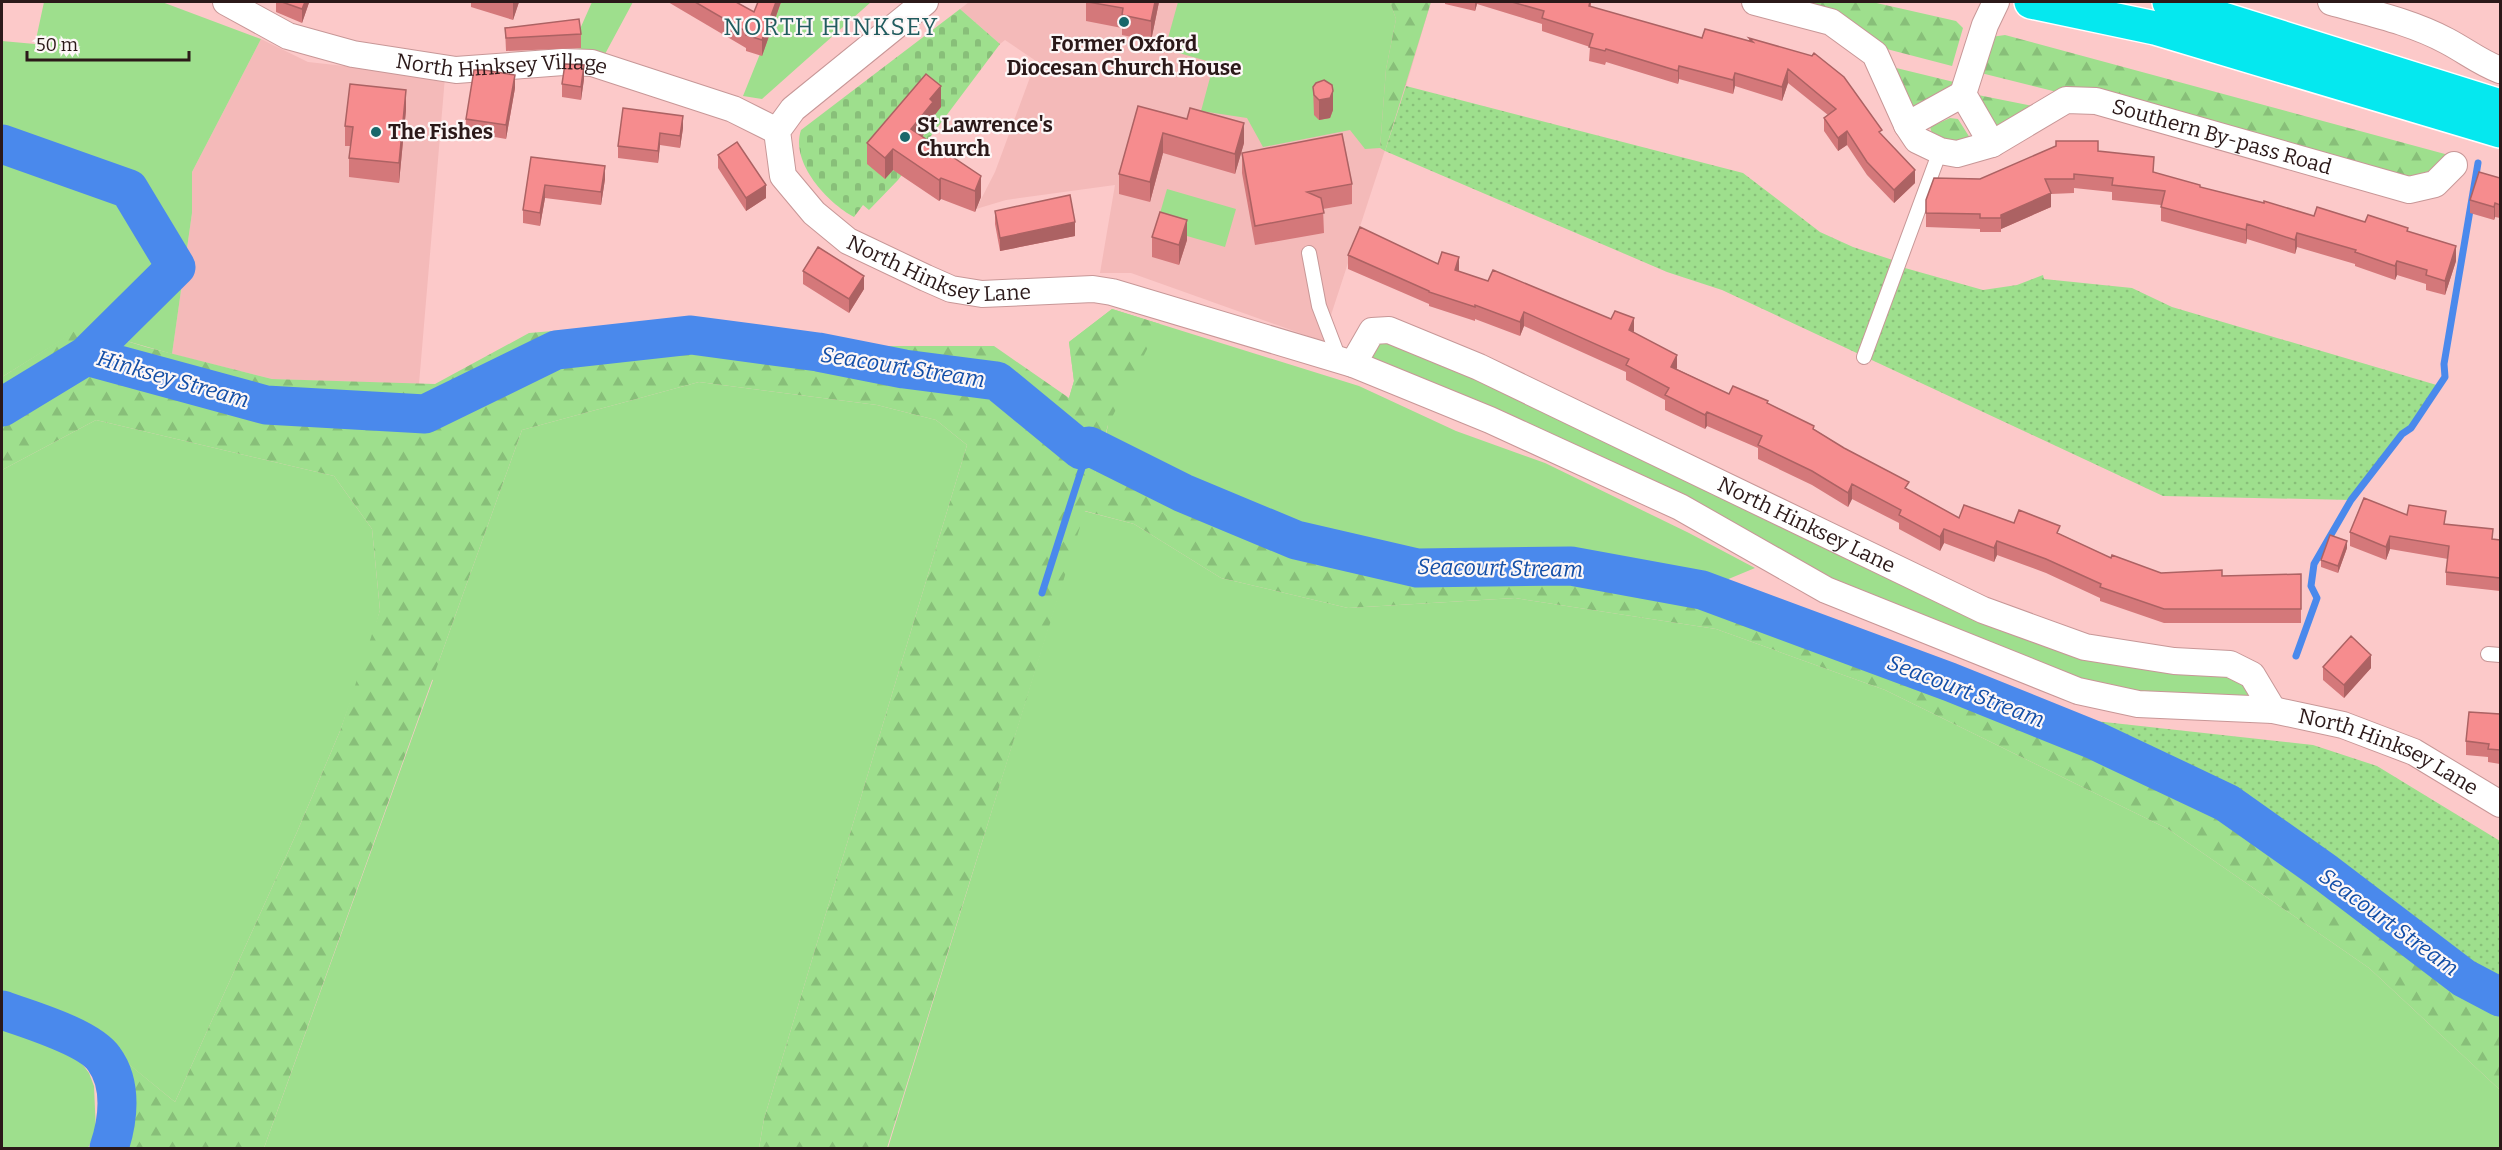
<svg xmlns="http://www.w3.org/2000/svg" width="2502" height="1150" viewBox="0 0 2502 1150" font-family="Bitter,serif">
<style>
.built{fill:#f4bab9}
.green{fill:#9edf8d}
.forest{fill:url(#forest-firs)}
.cemetery{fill:url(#cemetery-stones)}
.garden{fill:url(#garden-dots)}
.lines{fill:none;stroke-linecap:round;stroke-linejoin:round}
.stream{stroke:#4a89ec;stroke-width:7}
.river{stroke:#4a89ec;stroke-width:39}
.lane-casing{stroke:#c79797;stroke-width:16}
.street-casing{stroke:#c79797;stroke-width:28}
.highway-casing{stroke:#fff;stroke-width:36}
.lane{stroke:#fff;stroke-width:14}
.street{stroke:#fff;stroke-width:26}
.highway{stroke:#05e8ef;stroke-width:33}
.wall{fill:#d4787a}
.shaded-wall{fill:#ac6263}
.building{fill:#f68c8e;stroke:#ac6263;stroke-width:1.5}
.poi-dot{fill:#18676a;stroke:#fdf7f7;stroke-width:2}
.labels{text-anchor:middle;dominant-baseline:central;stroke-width:4.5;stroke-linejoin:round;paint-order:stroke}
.poi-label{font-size:21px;font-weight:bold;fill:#2b1919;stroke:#fdf7f7;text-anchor:start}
.street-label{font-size:21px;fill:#2b1919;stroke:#fdf7f7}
.water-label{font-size:22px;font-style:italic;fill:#134ea6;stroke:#fdf7f7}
.quarter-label{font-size:24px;letter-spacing:1.5px;fill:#215c5f;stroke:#fdf7f7}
</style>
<defs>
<pattern id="forest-firs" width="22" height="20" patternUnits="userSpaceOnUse" patternTransform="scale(1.5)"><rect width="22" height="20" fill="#9edf8d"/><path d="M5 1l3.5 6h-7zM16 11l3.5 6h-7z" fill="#88bf79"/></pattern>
<pattern id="cemetery-stones" width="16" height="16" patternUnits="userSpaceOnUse" patternTransform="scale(1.5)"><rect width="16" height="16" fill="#9edf8d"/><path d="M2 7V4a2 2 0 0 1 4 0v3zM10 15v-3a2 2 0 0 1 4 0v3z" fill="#88bf79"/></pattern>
<pattern id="garden-dots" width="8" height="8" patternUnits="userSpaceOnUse" patternTransform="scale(1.5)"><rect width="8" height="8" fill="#9edf8d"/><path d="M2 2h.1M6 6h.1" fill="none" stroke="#88bf79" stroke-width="1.8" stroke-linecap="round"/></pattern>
</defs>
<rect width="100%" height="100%" fill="#fcc9c9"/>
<path class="built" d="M 969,2 L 1431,2 L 1406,86 L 1331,315 L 1335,328 L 1330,341 L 1322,341 L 1131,273 L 1100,273 L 1115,185 L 1006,200 L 976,209 L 995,172 L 1036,61 L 1005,40 L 1000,44 L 960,9 Z
M 261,39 L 308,62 L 445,77 L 419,384 L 272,379 L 172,354 L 192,213 L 192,172 Z"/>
<path class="green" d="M 44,2 L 162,2 L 261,39 L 192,172 L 192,213 L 172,354 L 81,328 L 2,377 L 2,41 L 35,44 Z
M 592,2 L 633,2 L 605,54 L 572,47 Z
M 781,2 L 871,2 L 762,99 L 743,96 Z
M 1178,2 L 1390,2 L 1396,19 L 1386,69 L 1380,148 L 1365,149 L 1350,130 L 1263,147 L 1247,118 L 1201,111 L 1214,63 L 1165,49 Z
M 1167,189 L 1236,209 L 1225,247 L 1156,227 Z
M 1112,309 L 1359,386 L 1456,431 L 1545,463 L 1689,533 L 1755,568 L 1702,590 L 1571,566 L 1417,568 L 1296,540 L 1183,493 L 1102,453 L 1108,425 L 1069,398 L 1074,381 L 1069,342 Z
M 1372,331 L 2085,647 L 2230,664 L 2273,710 L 2078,691 L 1353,364 Z
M 699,382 L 877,405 L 936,420 L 967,445 L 764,1119 L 759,1148 L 264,1148 L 433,680 L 366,658 L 340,731 L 297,832 L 175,1102 L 83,1027 L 2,991 L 2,470 L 96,420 L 334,476 L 372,529 L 380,610 L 372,639 L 439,661 L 522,430 Z
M 1084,511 L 1134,524 L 1221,578 L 1348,608 L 1515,598 L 1716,629 L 1885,690 L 2168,829 L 2369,968 L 2500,1090 L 2500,1148 L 888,1148 Z
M 9,1027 L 80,1061 L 89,1073 L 94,1086 L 96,1132 L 88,1148 L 2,1148 L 2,1029 Z"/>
<path class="forest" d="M 1390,2 L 1431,2 L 1385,151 L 1380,148 L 1386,69 L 1396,19 Z
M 1767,2 L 1872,2 L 1956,21 L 1963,28 L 1952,66 L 1879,47 Z
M 2005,35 L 2456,157 L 2432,179 L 2395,177 L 1977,72 L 1991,37 Z
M 1888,66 L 1958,83 L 1910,112 Z
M 1973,94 L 2038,107 L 1994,132 Z
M 1950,118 L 1958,119 L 1970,138 L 1963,145 L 1933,137 L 1930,127 Z
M 1112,309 L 1160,324 L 1108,425 L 1095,473 L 1102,453 L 1183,493 L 1296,540 L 1417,568 L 1571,566 L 1702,590 L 2094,740 L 2227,803 L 2326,873 L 2464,978 L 2500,997 L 2500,1090 L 2369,968 L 2168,829 L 1885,690 L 1716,629 L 1515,598 L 1348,608 L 1221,578 L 1134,524 L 1085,511 L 887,1148 L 759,1148 L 764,1119 L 967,445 L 936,420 L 877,405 L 699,382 L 522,430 L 264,1148 L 126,1148 L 134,1100 L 125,1061 L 175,1102 L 297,832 L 340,731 L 380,610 L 372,529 L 334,476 L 96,420 L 2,470 L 2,377 L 81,327 L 146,347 L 272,379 L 435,384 L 529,333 L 695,319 L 883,346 L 994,346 L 1069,398 L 1074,381 L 1069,342 Z"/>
<path class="cemetery" d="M 960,9 L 1000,44 L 898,180 L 869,210 L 863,205 L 854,217 C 828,203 790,163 801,130 Z"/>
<path class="garden" d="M 1406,86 L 1743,173 L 1820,232 L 1853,247 L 1905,264 L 1905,268 L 1983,290 L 2017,285 L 2043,275 L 2044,279 L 2132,288 L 2172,307 L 2440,386 L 2411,428 L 2402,434 L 2351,500 L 2163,496 L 1722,290 L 1667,272 L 1385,151 Z
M 2077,719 L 2313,745 L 2377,766 L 2500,841 L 2500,981 L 2431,943 L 2409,928 L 2326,859 L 2226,784 L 2188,775 Z"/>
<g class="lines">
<path class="stream" d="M 1042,593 L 1089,446
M 2296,656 L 2317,598 L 2311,586 L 2314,564 L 2351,500 L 2402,434 L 2411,428 L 2445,377 L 2444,364 L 2478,163"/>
<path class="river" d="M 2,144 L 129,189 L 176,267 L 86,356 L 266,405 L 425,414 L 556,350 L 691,335 L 818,352 L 904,369 L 997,381 L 1081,450 L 1089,446 L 1183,493 L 1296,540 L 1417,568 L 1571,566 L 1702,590 L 1950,682 L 2094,740 L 2227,803 L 2326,873 L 2464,978 L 2500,997
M 2,407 L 86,356
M 2,1010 C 28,1019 89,1037 104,1059 C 123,1085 118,1121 109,1148"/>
<defs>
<path id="lane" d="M 1309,253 L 1319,306 L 1340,361
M 1864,357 L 1940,151
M 2488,654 L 2500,655"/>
<g id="street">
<path id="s1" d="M 226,2 L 288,36 L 353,54 L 456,70 L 563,62 L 592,63 L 733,109 L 777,131"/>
<path id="s2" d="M 925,2 L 793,109 L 777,131 L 783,176 L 814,213 L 848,241 L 926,278 L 951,289 L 982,294 L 1093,289 L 1112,292 L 1353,364 L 1490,420 L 1680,507 L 1826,590 L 2078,691 L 2138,704 L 2273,710 L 2343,725 L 2414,752 L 2500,804"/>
<path id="s3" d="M 1755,2 L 1831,22 L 1875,54 L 1907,125 L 1917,140 L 1940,151 L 1957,154 L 1992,144 L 2066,100 L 2096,101 L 2409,190 L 2435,184 L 2454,165"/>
<path d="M 2331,2 C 2370,13 2412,22 2447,41 C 2466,51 2481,63 2500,70"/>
<path d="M 1963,94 L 1985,25 L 1996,2"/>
<path d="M 1907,125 L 1963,94 L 1992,144"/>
<path id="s4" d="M 1353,364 L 1372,331 L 1389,330 L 1479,367 L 1983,610 L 2085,647 L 2174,661 L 2230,664 L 2252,675 L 2273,710"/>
</g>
<path id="highway" d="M 2031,2 L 2155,28 L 2500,131
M 2169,2 L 2500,106"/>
</defs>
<use href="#lane" class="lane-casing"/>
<use href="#street" class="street-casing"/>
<use href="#highway" class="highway-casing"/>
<use href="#lane" class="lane"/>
<use href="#street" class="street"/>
<use href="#highway" class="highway"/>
</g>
<path class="wall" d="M 276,2 L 309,2 L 302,23 L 276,12 Z
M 471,2 L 519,2 L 513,20 L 471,7 Z
M 668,2 L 736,2 L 754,12 L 781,2 L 762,56 L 746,51 L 746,48 Z
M 1086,2 L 1159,2 L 1151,41 L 1122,35 L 1122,28 L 1086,21 Z
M 1445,2 L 1591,2 L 1591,7 L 1702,38 L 1749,41 L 1749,38 L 1882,135 L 1915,183 L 1894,203 L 1867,175 L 1847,145 L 1838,151 L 1824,131 L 1824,118 L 1828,115 L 1788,83 L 1782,101 L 1735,86 L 1733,94 L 1679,79 L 1678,84 L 1606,62 L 1605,65 L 1589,61 L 1590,47 L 1542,31 L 1542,24 L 1477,4 L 1475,11 L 1445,4 Z
M 505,28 L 581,34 L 581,48 L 506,51 Z
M 584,79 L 581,100 L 562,97 L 562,84 Z
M 1313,87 L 1333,110 L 1330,118 L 1319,120 L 1314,115 Z
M 515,88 L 506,139 L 466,132 L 466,119 Z
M 1138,106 L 1244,143 L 1235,174 L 1163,153 L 1150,202 L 1119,194 L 1119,174 Z
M 941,107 L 933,117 L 933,123 L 922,136 L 981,197 L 975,212 L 941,199 L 939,201 L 893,170 L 885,179 L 867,164 L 867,143 Z
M 406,110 L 399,183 L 349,177 L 349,158 L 351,146 L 345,146 L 345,126 Z
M 683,116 L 683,128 L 680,148 L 660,145 L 658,163 L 618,158 L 618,146 Z
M 2098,151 L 2154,173 L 2200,188 L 2314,216 L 2365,222 L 2408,231 L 2456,261 L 2445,295 L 2426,290 L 2426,284 L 2397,275 L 2395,280 L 2355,266 L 2355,264 L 2297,247 L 2295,254 L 2247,239 L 2246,244 L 2161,221 L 2161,205 L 2112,200 L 2112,192 L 2074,188 L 2074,193 L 2051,194 L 2051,207 L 2001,229 L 2001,232 L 1980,232 L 1980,229 L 1926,227 L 1926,213 L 1980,179 Z
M 1242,153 L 1352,184 L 1352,204 L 1323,209 L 1324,233 L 1255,245 L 1242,173 Z
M 718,155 L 766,198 L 746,211 L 718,168 Z
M 531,157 L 605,179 L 601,205 L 545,198 L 540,226 L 523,223 L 523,210 Z
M 2500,178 L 2500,218 L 2495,217 L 2494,220 L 2470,213 L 2470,200 Z
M 995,211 L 1075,236 L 1000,251 L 995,224 Z
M 1152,237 L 1187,240 L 1179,265 L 1152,257 Z
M 1348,255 L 1438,264 L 1459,272 L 1634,333 L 1677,369 L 1729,394 L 1768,404 L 1814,429 L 1909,490 L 1959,518 L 2014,523 L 2060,534 L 2111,558 L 2161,573 L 2222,576 L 2301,574 L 2301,623 L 2164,623 L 2100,601 L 2100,598 L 2046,573 L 1997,555 L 1994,562 L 1944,543 L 1940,551 L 1899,529 L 1899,523 L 1852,499 L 1848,507 L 1812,485 L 1758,459 L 1758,448 L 1707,426 L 1705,429 L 1665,410 L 1665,400 L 1626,380 L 1626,372 L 1524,326 L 1520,336 L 1475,319 L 1475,321 L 1429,306 L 1429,304 L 1348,269 Z
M 803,271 L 864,289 L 849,313 L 803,284 Z
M 2407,515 L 2446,524 L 2493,539 L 2500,540 L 2500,596 L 2500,591 L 2446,585 L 2446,572 L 2448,559 L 2390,549 L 2386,560 L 2350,546 L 2350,532 Z
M 2347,548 L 2338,573 L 2321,567 L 2321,560 Z
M 2323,667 L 2371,668 L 2344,698 L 2323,680 Z
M 2500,714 L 2500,764 L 2488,762 L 2488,757 L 2466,755 L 2466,741 Z"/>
<path class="shaded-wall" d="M 305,2 L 309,2 L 309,3 L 302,23 L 302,9 Z
M 513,2 L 519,2 L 513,20 Z
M 776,2 L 781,2 L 762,56 L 762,40 Z
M 1155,2 L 1159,2 L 1151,41 L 1151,21 Z
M 1475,2 L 1477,2 L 1477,4 L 1475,11 Z
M 584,65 L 584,79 L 581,100 L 581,87 Z
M 1679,66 L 1679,79 L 1678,84 L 1678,71 Z
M 1788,69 L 1788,83 L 1782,101 L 1782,87 Z
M 1735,73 L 1735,86 L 1733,94 L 1733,80 Z
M 515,75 L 515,88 L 506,139 L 506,125 Z
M 941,86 L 941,107 L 933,117 L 933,123 L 911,150 L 911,129 L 930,99 Z
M 406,90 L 406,110 L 399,183 L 399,163 Z
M 1333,91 L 1333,110 L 1330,118 L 1319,120 L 1319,100 Z
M 683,116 L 683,128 L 680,148 L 680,136 Z
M 1244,123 L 1244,143 L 1235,174 L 1235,154 Z
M 1847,131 L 1847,145 L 1838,151 L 1838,138 Z
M 660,133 L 660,145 L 658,163 L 658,151 Z
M 1163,133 L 1163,153 L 1150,202 L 1150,182 Z
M 893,149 L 893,170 L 885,179 L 885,158 Z
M 605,166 L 605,179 L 601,205 L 601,192 Z
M 1915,170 L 1915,183 L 1894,203 L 1894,190 Z
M 981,176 L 981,197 L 975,212 L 975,191 Z
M 941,178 L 941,199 L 939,201 L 939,180 Z
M 545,185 L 545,198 L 540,226 L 540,213 Z
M 766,185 L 766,198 L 746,211 L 746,198 Z
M 2051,193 L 2051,207 L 2001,229 L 2001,215 Z
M 2495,203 L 2495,217 L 2494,220 L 2494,207 Z
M 1187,220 L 1187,240 L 1179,265 L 1179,245 Z
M 1075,222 L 1075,236 L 1000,251 L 1000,238 Z
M 2247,224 L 2247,239 L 2246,244 L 2246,230 Z
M 2297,233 L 2297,247 L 2295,254 L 2295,240 Z
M 2456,246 L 2456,261 L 2445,295 L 2445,281 Z
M 1459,257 L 1459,271 L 1455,270 Z
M 2397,261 L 2397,275 L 2395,280 L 2395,266 Z
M 864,276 L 864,289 L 849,313 L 849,299 Z
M 1524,312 L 1524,326 L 1520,336 L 1520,322 Z
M 1634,318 L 1634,332 L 1629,330 Z
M 1677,355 L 1677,369 L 1671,367 Z
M 1707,412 L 1707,426 L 1705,429 L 1705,415 Z
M 1852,484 L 1852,499 L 1848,507 L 1848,493 Z
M 1944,529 L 1944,543 L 1940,551 L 1940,537 Z
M 2390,536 L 2390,549 L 2386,560 L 2386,547 Z
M 1997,541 L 1997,555 L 1994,562 L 1994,548 Z
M 2347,541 L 2347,548 L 2338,573 L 2338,566 Z
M 2371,655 L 2371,668 L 2344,698 L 2344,685 Z"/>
<path class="building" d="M 282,2 L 305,2 L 302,9 Z
M 695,2 L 736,2 L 754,12 L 758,2 L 776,2 L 762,40 L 746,35 L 747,32 Z
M 1088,2 L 1155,2 L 1151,21 L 1122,15 L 1123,8 Z
M 1512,2 L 1590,2 L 1589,6 L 1702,38 L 1705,29 L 1753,42 L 1749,38 L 1812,56 L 1814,53 L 1844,77 L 1882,130 L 1879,132 L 1915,170 L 1894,190 L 1867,162 L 1847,131 L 1838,138 L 1824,118 L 1836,109 L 1788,69 L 1782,87 L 1735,73 L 1733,80 L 1679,66 L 1678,71 L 1606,49 L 1605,51 L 1589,47 L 1593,34 L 1542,18 L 1544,11 Z
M 579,19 L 581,34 L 506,38 L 505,28 Z
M 565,64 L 584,65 L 581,87 L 562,84 Z
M 474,70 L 484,70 L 515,75 L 506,125 L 466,119 Z
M 926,74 L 941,86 L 930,99 L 933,102 L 911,129 L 981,176 L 975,191 L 941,178 L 939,180 L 893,149 L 885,158 L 867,143 Z
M 1324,80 L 1332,85 L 1333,91 L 1330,98 L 1319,100 L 1314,95 L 1313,87 L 1316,83 Z
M 350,84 L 406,90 L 399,163 L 349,158 L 353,127 L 345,126 Z
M 1138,106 L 1187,119 L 1190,108 L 1244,123 L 1235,154 L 1163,133 L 1150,182 L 1119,174 Z
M 623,108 L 683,116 L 680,136 L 660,133 L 658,151 L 618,146 Z
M 1342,134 L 1352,184 L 1307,192 L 1321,198 L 1324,213 L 1255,226 L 1242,153 Z
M 2056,141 L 2098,141 L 2098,151 L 2154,157 L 2153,172 L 2200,185 L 2200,187 L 2264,203 L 2264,201 L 2314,216 L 2317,207 L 2365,222 L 2368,215 L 2408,228 L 2407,231 L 2456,246 L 2445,281 L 2426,275 L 2427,270 L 2397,261 L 2395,266 L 2355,252 L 2356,250 L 2297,233 L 2295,240 L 2247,224 L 2246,230 L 2161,207 L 2165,191 L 2112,185 L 2113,178 L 2074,174 L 2074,179 L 2045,179 L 2051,193 L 2001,215 L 2001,218 L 1980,218 L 1980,214 L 1926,213 L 1926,200 L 1934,178 L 1980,179 L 2056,146 Z
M 737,142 L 766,185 L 746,198 L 718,155 Z
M 531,157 L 605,166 L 601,192 L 545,185 L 540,213 L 523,210 Z
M 2479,172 L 2500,178 L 2500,205 L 2495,203 L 2494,207 L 2470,200 Z
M 1070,195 L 1075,222 L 1000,238 L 995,211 Z
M 1160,212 L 1187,220 L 1179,245 L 1152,237 Z
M 1360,227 L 1438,264 L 1442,252 L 1459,257 L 1455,270 L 1488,281 L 1493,270 L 1611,319 L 1615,311 L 1634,318 L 1629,330 L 1677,355 L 1671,367 L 1729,394 L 1733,386 L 1768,401 L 1767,403 L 1814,426 L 1813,429 L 1844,448 L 1909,482 L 1905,488 L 1959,518 L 1964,505 L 2014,523 L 2019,510 L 2060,526 L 2057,533 L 2111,558 L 2112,555 L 2161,573 L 2222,570 L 2222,576 L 2301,574 L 2301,609 L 2164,609 L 2100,587 L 2101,584 L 2046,559 L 1997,541 L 1994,548 L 1944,529 L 1940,537 L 1899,515 L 1901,510 L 1852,484 L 1848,493 L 1812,471 L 1758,445 L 1762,436 L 1707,412 L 1705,415 L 1665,395 L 1669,388 L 1626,365 L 1629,359 L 1524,312 L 1520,322 L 1475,305 L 1475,307 L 1429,292 L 1429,291 L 1348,255 Z
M 818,247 L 864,276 L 849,299 L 803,271 Z
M 2364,498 L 2407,515 L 2409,505 L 2446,511 L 2444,524 L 2493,529 L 2492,539 L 2500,540 L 2500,583 L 2500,578 L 2446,572 L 2449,546 L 2390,536 L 2386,547 L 2350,532 Z
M 2330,535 L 2347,541 L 2338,566 L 2321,560 Z
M 2351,636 L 2371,655 L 2344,685 L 2323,667 Z
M 2469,712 L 2500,714 L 2500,750 L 2488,749 L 2489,744 L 2466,741 Z"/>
<g class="poi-dot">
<circle cx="1124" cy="22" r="6"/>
<circle cx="376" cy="132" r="6"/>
<circle cx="905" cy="137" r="6"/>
</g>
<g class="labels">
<g class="poi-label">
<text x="1124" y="44" text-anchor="middle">Former Oxford<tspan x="1124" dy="24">Diocesan Church House</tspan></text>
<text x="917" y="125">St Lawrence's<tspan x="917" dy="24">Church</tspan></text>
<text x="388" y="132">The Fishes</text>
</g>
<g class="street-label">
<text stroke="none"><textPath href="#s1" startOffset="288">North Hinksey Village</textPath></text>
<text stroke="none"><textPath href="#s3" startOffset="555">Southern By-pass Road</textPath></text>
<text stroke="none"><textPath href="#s2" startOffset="432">North Hinksey Lane</textPath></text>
<text stroke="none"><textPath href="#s4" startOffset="516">North Hinksey Lane</textPath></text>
<text stroke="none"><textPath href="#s2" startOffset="1978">North Hinksey Lane</textPath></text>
</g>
<g class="water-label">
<text transform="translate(903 367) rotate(9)">Seacourt Stream</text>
<text transform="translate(173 379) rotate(16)">Hinksey Stream</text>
<text transform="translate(1500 568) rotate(1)">Seacourt Stream</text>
<text transform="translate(1966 691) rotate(21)">Seacourt Stream</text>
<text transform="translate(2389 922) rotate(36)">Seacourt Stream</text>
</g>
<g class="quarter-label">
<text x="831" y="27">NORTH HINKSEY</text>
</g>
</g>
<rect width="2502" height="1150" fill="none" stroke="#2b1919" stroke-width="6"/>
<path d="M27 51v9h162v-9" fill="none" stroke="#2b1919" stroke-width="3"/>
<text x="36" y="51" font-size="18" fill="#2b1919" stroke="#fdf7f7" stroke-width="4.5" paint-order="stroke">50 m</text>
</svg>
